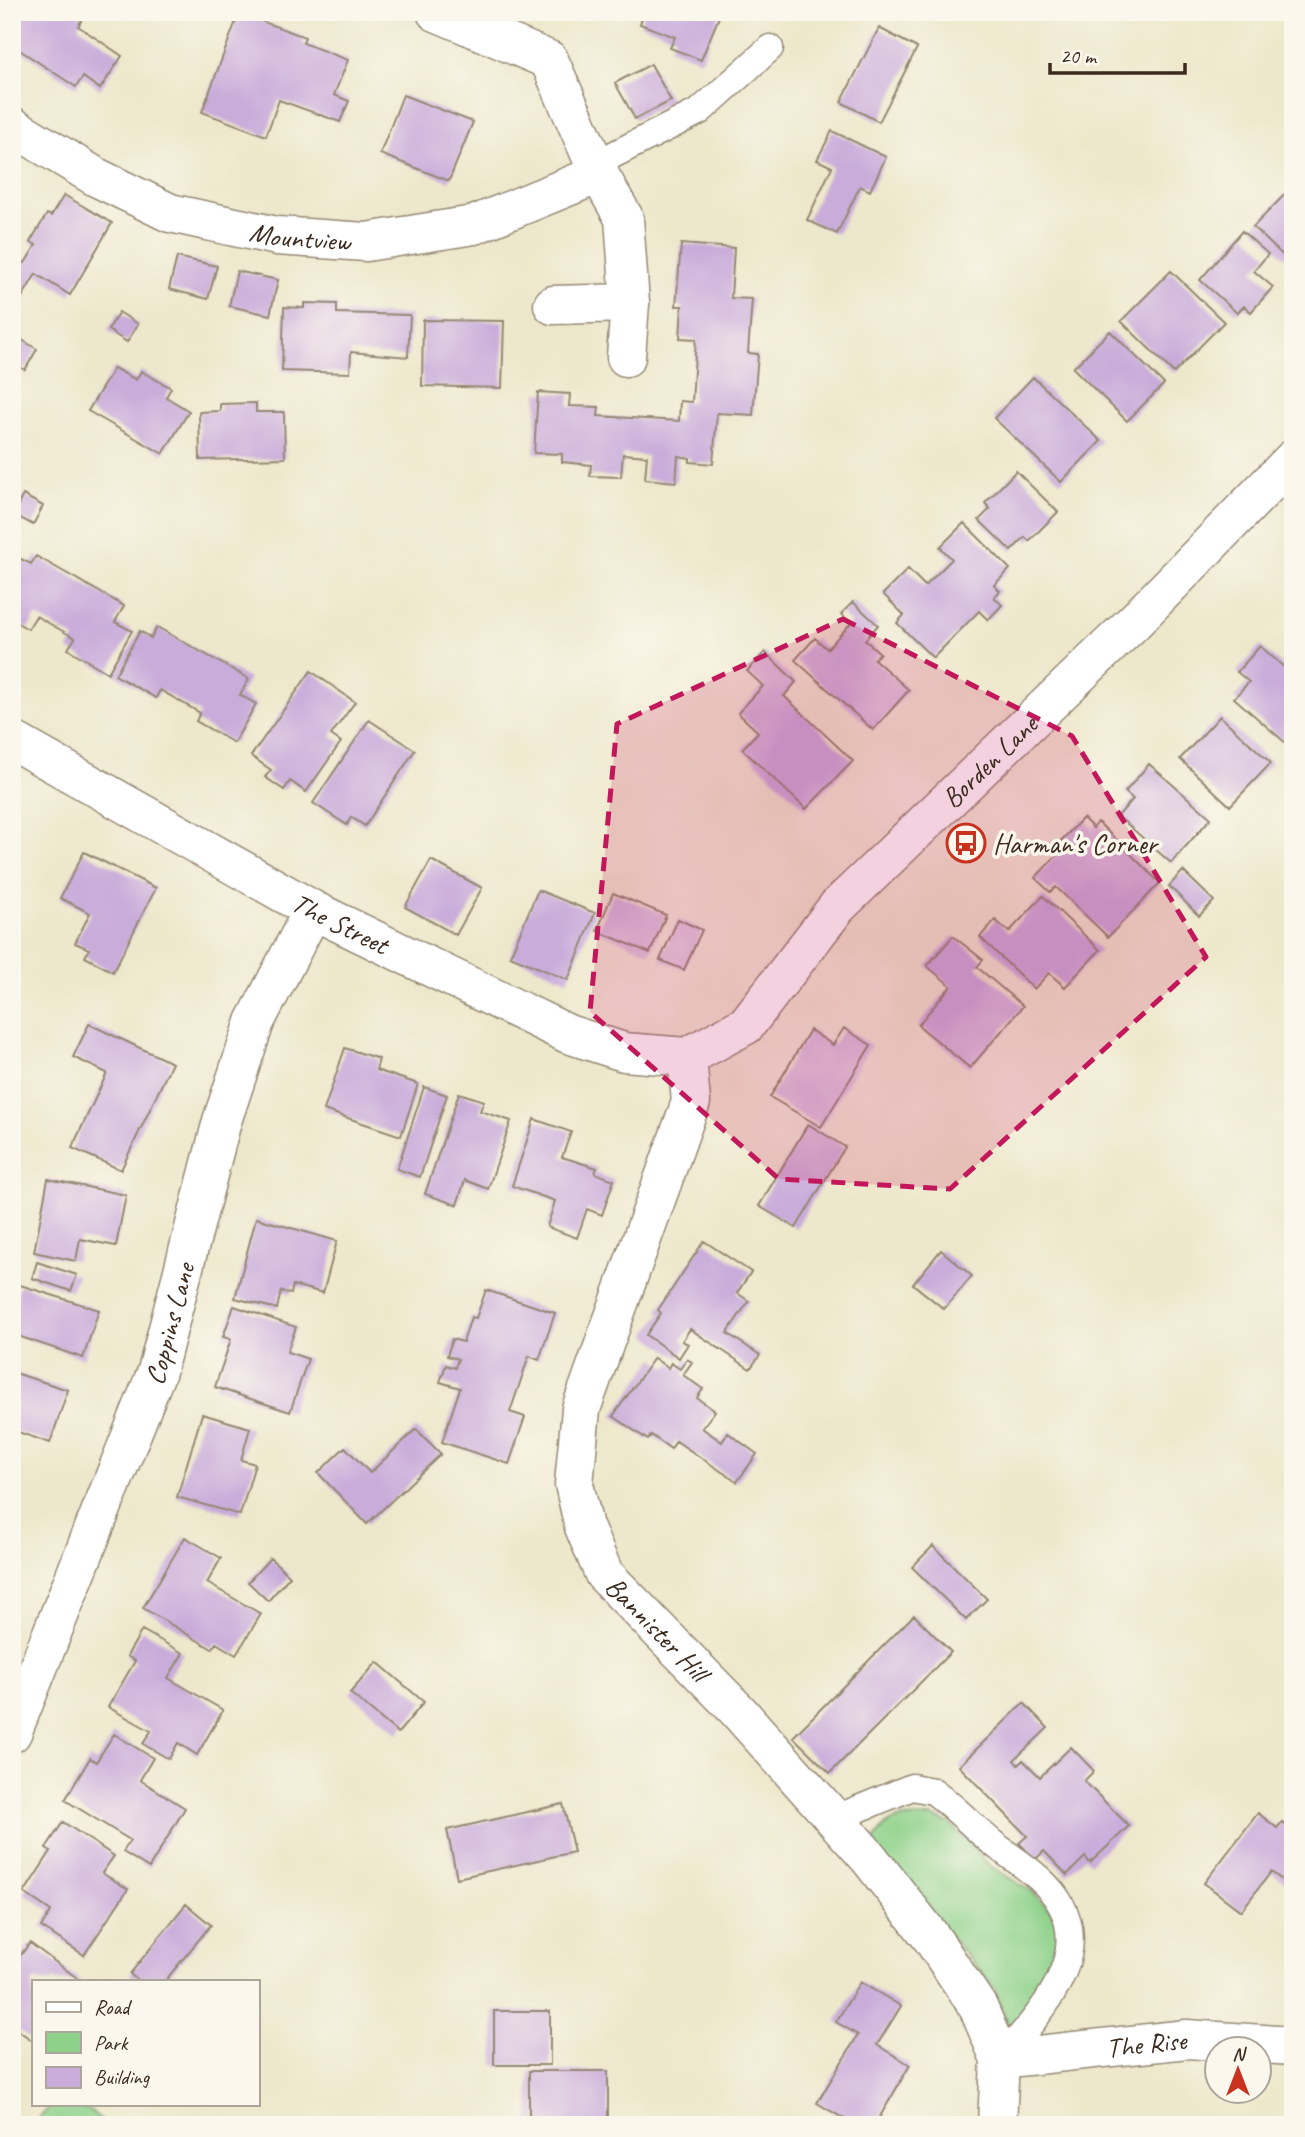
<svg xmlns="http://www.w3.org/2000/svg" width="1305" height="2137" viewBox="0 0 1305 2137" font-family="Caveat,sans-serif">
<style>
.green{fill:#8ed18a;stroke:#647e54;stroke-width:2}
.building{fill:#c9acda}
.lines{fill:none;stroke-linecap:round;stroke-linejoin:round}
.service-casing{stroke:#948874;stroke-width:29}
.minor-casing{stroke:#948874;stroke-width:41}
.service{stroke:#fff;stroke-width:26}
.minor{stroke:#fff;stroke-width:38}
.marked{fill:#c2185b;fill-opacity:0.2;stroke:#c2185b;stroke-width:5;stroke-dasharray:14 9;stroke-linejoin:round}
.labels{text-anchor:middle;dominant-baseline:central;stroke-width:7;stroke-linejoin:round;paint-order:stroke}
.street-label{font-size:28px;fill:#3b2a1e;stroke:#fbf7ec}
.poi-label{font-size:28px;fill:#3b2a1e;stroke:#fbf7ec;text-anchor:start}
</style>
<rect width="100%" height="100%" fill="#fbf7ec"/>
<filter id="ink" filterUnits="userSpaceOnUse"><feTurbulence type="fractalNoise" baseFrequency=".0143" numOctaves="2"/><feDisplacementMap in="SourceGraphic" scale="14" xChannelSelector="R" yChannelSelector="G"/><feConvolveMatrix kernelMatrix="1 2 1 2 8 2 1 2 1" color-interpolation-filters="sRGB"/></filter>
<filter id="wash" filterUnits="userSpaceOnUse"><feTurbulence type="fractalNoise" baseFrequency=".00686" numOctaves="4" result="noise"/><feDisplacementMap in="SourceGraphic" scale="28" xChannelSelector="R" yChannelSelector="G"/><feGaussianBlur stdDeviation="1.57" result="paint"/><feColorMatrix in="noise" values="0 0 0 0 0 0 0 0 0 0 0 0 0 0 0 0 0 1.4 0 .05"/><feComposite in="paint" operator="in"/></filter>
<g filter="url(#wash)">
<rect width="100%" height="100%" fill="#ede7cb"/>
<path class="green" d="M 930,1817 L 949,1823 L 990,1866 L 1033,1892 L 1055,1915 L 1061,1960 L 1013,2036 L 993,1986 L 872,1845 C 887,1815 899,1818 930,1817 Z
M 53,2104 L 80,2104 L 108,2125 L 32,2125 Z"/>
<g id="blocks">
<path class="building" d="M 12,12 L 75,12 L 83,18 L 78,26 L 122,56 L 100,89 L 83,77 L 76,87 L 12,45 Z
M 644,12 L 721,12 L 701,60 L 670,48 L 675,37 L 640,24 Z
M 239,13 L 305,37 L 303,43 L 348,60 L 334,95 L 349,101 L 340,122 L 279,100 L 266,136 L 202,112 Z
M 879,28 L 917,48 L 879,122 L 841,102 Z
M 651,64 L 671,101 L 635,119 L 615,83 Z
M 403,95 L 473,122 L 449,181 L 380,154 Z
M 832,131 L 886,157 L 870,191 L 860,186 L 837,234 L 807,220 L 832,167 L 817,160 Z
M 1293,186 L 1293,265 L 1253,227 Z
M 64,195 L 112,223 L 70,295 L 36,274 L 12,314 L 12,256 L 25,263 L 36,245 L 30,242 L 47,214 L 51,216 Z
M 1242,231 L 1268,254 L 1254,271 L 1273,287 L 1251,312 L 1244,306 L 1237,313 L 1200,280 Z
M 681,244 L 734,248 L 731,298 L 752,299 L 748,353 L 758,354 L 753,415 L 717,413 L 713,464 L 690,462 L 690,458 L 678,456 L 676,482 L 645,479 L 647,456 L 623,454 L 621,477 L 590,476 L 591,465 L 562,462 L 562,454 L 534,453 L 538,392 L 570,394 L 569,406 L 599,407 L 598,416 L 679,421 L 680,401 L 692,402 L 696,339 L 680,338 L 682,306 L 676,306 Z
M 177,257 L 217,266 L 208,299 L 169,289 Z
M 237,271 L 278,280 L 270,315 L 229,306 Z
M 1171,271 L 1224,322 L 1174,373 L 1121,321 Z
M 304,303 L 337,304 L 337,313 L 410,315 L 408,357 L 351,352 L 350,373 L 282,371 L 284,307 L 304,308 Z
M 119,312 L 138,324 L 127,342 L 108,330 Z
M 423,320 L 504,321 L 502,388 L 422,386 Z
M 1110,331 L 1164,384 L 1127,421 L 1073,368 Z
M 12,334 L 37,349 L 25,370 L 12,362 Z
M 114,368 L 136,380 L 141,371 L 171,388 L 166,397 L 189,411 L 163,454 L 88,411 Z
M 1033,377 L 1101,441 L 1061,482 L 994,418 Z
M 256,403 L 256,412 L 284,412 L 285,458 L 200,460 L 199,412 L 220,411 L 220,404 Z
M 1016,471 L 1058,512 L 1029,541 L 1025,537 L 1011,551 L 979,520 L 990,509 L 985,503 Z
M 23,495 L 43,506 L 33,525 L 13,514 Z
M 964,523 L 1010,569 L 994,585 L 1000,591 L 994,597 L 1002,605 L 988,620 L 979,611 L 933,658 L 897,623 L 904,615 L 883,594 L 908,569 L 925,586 L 952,559 L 940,547 Z
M 36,556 L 124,606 L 115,622 L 132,631 L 108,673 L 68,649 L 75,638 L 36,616 L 28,629 L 12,620 L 12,570 L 19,558 L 31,564 Z
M 853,602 L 878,625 L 865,640 L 880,653 L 874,659 L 909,690 L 873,730 L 795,660 L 815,638 L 827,649 L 851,623 L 841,614 Z
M 157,627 L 249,679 L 240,695 L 256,704 L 234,743 L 196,721 L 200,713 L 160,690 L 156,698 L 115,675 L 140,631 L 151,638 Z
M 1260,646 L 1293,675 L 1293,708 L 1289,713 L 1293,716 L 1293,740 L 1288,745 L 1234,698 L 1249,682 L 1237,672 Z
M 765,652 L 796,682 L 784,696 L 853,761 L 806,809 L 742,749 L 758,732 L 738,713 L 763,686 L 747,671 Z
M 311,671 L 355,702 L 331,735 L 341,742 L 306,792 L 290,781 L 284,790 L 265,777 L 271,770 L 251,756 Z
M 1220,716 L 1271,763 L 1230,806 L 1180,759 Z
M 369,720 L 415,750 L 365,826 L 351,817 L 347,825 L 313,803 Z
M 1149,764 L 1211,818 L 1171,863 L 1118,816 L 1133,799 L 1125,792 Z
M 1083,818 L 1093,828 L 1098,822 L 1160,883 L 1108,937 L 1056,887 L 1050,892 L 1035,878 L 1057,855 L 1052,850 Z
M 84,852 L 156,888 L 113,972 L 85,957 L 89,949 L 75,943 L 90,913 L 60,898 Z
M 431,860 L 482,888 L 456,935 L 405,907 Z
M 1183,871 L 1214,901 L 1199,916 L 1169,886 Z
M 538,890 L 595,913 L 568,980 L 510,956 Z
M 613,893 L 666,915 L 650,953 L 597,931 Z
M 1043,896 L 1100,950 L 1065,987 L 1049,973 L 1034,989 L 980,937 L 995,920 L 1009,932 Z
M 678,919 L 702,930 L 684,970 L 660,960 Z
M 953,936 L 983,960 L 977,967 L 1023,1006 L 970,1068 L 918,1025 L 951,986 L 927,966 Z
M 89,1024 L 172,1063 L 121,1170 L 72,1148 L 107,1073 L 73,1057 Z
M 844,1028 L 871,1045 L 821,1127 L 770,1097 L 810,1030 L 833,1045 Z
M 345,1048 L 379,1059 L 376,1070 L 418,1084 L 401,1136 L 324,1110 Z
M 424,1087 L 447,1095 L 420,1177 L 397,1169 Z
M 459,1093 L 484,1101 L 480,1111 L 511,1121 L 488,1189 L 465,1180 L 457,1205 L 425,1194 Z
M 534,1119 L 571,1132 L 562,1157 L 597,1168 L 595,1173 L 614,1180 L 602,1215 L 587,1209 L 577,1238 L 547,1227 L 555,1201 L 512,1186 Z
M 808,1124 L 845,1147 L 796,1228 L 759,1206 Z
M 48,1179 L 126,1195 L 116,1246 L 80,1239 L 76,1261 L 34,1252 Z
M 256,1218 L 337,1241 L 323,1293 L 293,1285 L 291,1294 L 281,1291 L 277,1309 L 235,1298 Z
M 704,1241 L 751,1272 L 737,1293 L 749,1301 L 727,1333 L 760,1355 L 750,1369 L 690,1329 L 682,1341 L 688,1344 L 679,1358 L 646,1335 L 661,1313 L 658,1310 Z
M 941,1250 L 972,1276 L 944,1309 L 913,1284 Z
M 37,1262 L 77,1275 L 71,1291 L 32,1278 Z
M 20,1285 L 99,1310 L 83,1358 L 12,1334 L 12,1307 Z
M 486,1290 L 555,1313 L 539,1360 L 529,1356 L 510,1412 L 525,1417 L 509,1464 L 442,1442 L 460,1388 L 440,1382 L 446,1365 L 455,1368 L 458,1359 L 447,1356 L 452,1339 L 463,1342 L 471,1317 L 476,1318 Z
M 234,1306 L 296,1327 L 287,1352 L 308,1359 L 290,1412 L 215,1387 L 231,1339 L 223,1337 Z
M 654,1358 L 668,1368 L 671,1363 L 680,1369 L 687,1359 L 692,1362 L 683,1375 L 703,1389 L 697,1398 L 715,1411 L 702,1428 L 722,1442 L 728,1433 L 757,1454 L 737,1482 L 676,1441 L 671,1449 L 651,1435 L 648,1440 L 613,1416 Z
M 12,1372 L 68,1390 L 50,1443 L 12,1430 Z
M 202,1414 L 250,1428 L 241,1460 L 255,1464 L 240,1515 L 177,1497 Z
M 416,1429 L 441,1454 L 367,1524 L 318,1473 L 345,1447 L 370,1473 Z
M 185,1537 L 221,1558 L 207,1583 L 261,1614 L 236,1655 L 216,1643 L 212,1649 L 143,1608 Z
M 933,1546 L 987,1599 L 966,1620 L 912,1567 Z
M 270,1558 L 290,1576 L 268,1601 L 248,1582 Z
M 914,1615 L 951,1652 L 830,1773 L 793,1737 Z
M 142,1630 L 183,1653 L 168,1678 L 223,1710 L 197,1755 L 178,1743 L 169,1759 L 143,1744 L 151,1731 L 108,1707 L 135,1661 L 127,1656 Z
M 377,1662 L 424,1702 L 398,1733 L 350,1693 Z
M 1024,1703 L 1048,1728 L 1014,1760 L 1018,1765 L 1023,1760 L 1040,1777 L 1071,1747 L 1094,1771 L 1084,1781 L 1129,1826 L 1090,1863 L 1085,1857 L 1067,1875 L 1044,1851 L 1035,1860 L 1019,1843 L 1027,1836 L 959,1766 Z
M 114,1734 L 153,1758 L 140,1780 L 185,1808 L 149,1868 L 123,1852 L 130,1840 L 65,1800 L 90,1758 L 96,1762 Z
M 563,1804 L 574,1852 L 457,1878 L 447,1830 Z
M 1258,1813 L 1277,1828 L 1282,1822 L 1293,1831 L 1293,1888 L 1271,1872 L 1241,1911 L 1204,1883 Z
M 63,1822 L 114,1856 L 102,1873 L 128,1889 L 84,1955 L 41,1927 L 51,1911 L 24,1893 L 51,1851 L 46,1848 Z
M 186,1904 L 211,1925 L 165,1981 L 138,1981 L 130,1974 Z
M 30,1943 L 81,1981 L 33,1981 L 33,2041 L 12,2026 L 12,1958 L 16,1961 Z
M 860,1982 L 901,2006 L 877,2045 L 910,2065 L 875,2125 L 855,2125 L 817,2103 L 858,2035 L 836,2022 Z
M 494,2011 L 550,2011 L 550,2065 L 494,2065 Z
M 529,2071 L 608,2071 L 608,2124 L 529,2124 Z"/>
</g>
</g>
<g filter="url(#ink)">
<use href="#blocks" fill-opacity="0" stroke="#948874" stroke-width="2"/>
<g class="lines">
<defs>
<path id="service" d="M 595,164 L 700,111 L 770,48
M 834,1819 L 912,1787 L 933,1791 C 955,1807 973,1827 994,1844 C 1017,1862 1047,1879 1061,1905 C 1092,1961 1034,2021 1000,2059"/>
<g id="minor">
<path d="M 436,12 L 549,60 L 599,174 L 624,218 L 630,303 L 626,357"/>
<path id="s1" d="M 12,126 L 96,177 L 170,213 L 277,236 L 366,242 L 474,225 L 599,174"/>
<path d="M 553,305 L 630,303"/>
<path id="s2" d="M 12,740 L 313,910 L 568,1034 L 624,1052 L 687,1057"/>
<path id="s3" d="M 687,1057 L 691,1102 L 581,1409 L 574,1484 L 584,1527 L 604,1574 L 738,1711 L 869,1858 L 931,1937 L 978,2007 L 1000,2059 L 997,2125"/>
<path id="s4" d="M 687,1057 L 746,1025 L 837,907 L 1134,622 L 1293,459"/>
<path id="s5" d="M 12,1733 L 157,1371 L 222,1121 L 255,1022 L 313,910"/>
<path id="s6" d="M 1000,2059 L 1187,2039 L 1293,2046"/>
</g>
</defs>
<use href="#service" class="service-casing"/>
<use href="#minor" class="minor-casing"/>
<use href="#service" class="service"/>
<use href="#minor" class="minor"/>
</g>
</g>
<path class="marked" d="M 843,619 L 1072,736 L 1206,957 L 950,1189 L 779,1179 L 590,1012 L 617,724 Z"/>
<defs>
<symbol id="bus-ring" viewBox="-11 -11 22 22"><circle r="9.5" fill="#fbf7ec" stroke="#c8321e" stroke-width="1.5"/><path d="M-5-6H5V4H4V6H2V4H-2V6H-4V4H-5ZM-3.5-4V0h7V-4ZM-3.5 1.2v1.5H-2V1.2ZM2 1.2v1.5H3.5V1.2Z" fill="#c8321e"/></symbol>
</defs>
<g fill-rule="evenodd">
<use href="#bus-ring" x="944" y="821" width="44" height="44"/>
</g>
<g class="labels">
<g class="street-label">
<text stroke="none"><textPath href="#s1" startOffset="313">Mountview</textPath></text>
<text stroke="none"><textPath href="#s4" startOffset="427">Borden Lane</textPath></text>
<text stroke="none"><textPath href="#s2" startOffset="376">The Street</textPath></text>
<text stroke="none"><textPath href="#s5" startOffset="439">Coppins Lane</textPath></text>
<text stroke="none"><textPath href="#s3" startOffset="618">Bannister Hill</textPath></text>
<text stroke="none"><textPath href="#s6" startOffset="147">The Rise</textPath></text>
</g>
<g class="poi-label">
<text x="993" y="843">Harman's Corner</text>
</g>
</g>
<rect width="1305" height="2137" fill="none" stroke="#fbf7ec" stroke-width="42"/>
<rect x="32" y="1980" width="228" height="126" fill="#fbf7ec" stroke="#aea59a" stroke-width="2"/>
<rect x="46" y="2002" width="35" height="10" fill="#ffffff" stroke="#aea59a" stroke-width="2"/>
<text x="94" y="2014" font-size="21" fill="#3b2a1e">Road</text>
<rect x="46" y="2032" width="35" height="21" fill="#8ed18a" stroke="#aea59a" stroke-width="2"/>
<text x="94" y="2050" font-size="21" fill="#3b2a1e">Park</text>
<rect x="46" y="2067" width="35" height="21" fill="#c9acda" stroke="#aea59a" stroke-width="2"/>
<text x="94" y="2084" font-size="21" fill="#3b2a1e">Building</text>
<g transform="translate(1238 2070)"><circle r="33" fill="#fbf7ec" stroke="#aea59a" stroke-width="2"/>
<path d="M0-5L12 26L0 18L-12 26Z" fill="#c8321e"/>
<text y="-10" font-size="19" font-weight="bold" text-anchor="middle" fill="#3b2a1e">N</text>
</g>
<path d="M1050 63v10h135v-10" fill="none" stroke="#3b2a1e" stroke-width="3.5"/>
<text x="1060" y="63" font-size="21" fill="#3b2a1e" stroke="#fbf7ec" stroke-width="5" paint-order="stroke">20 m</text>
</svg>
